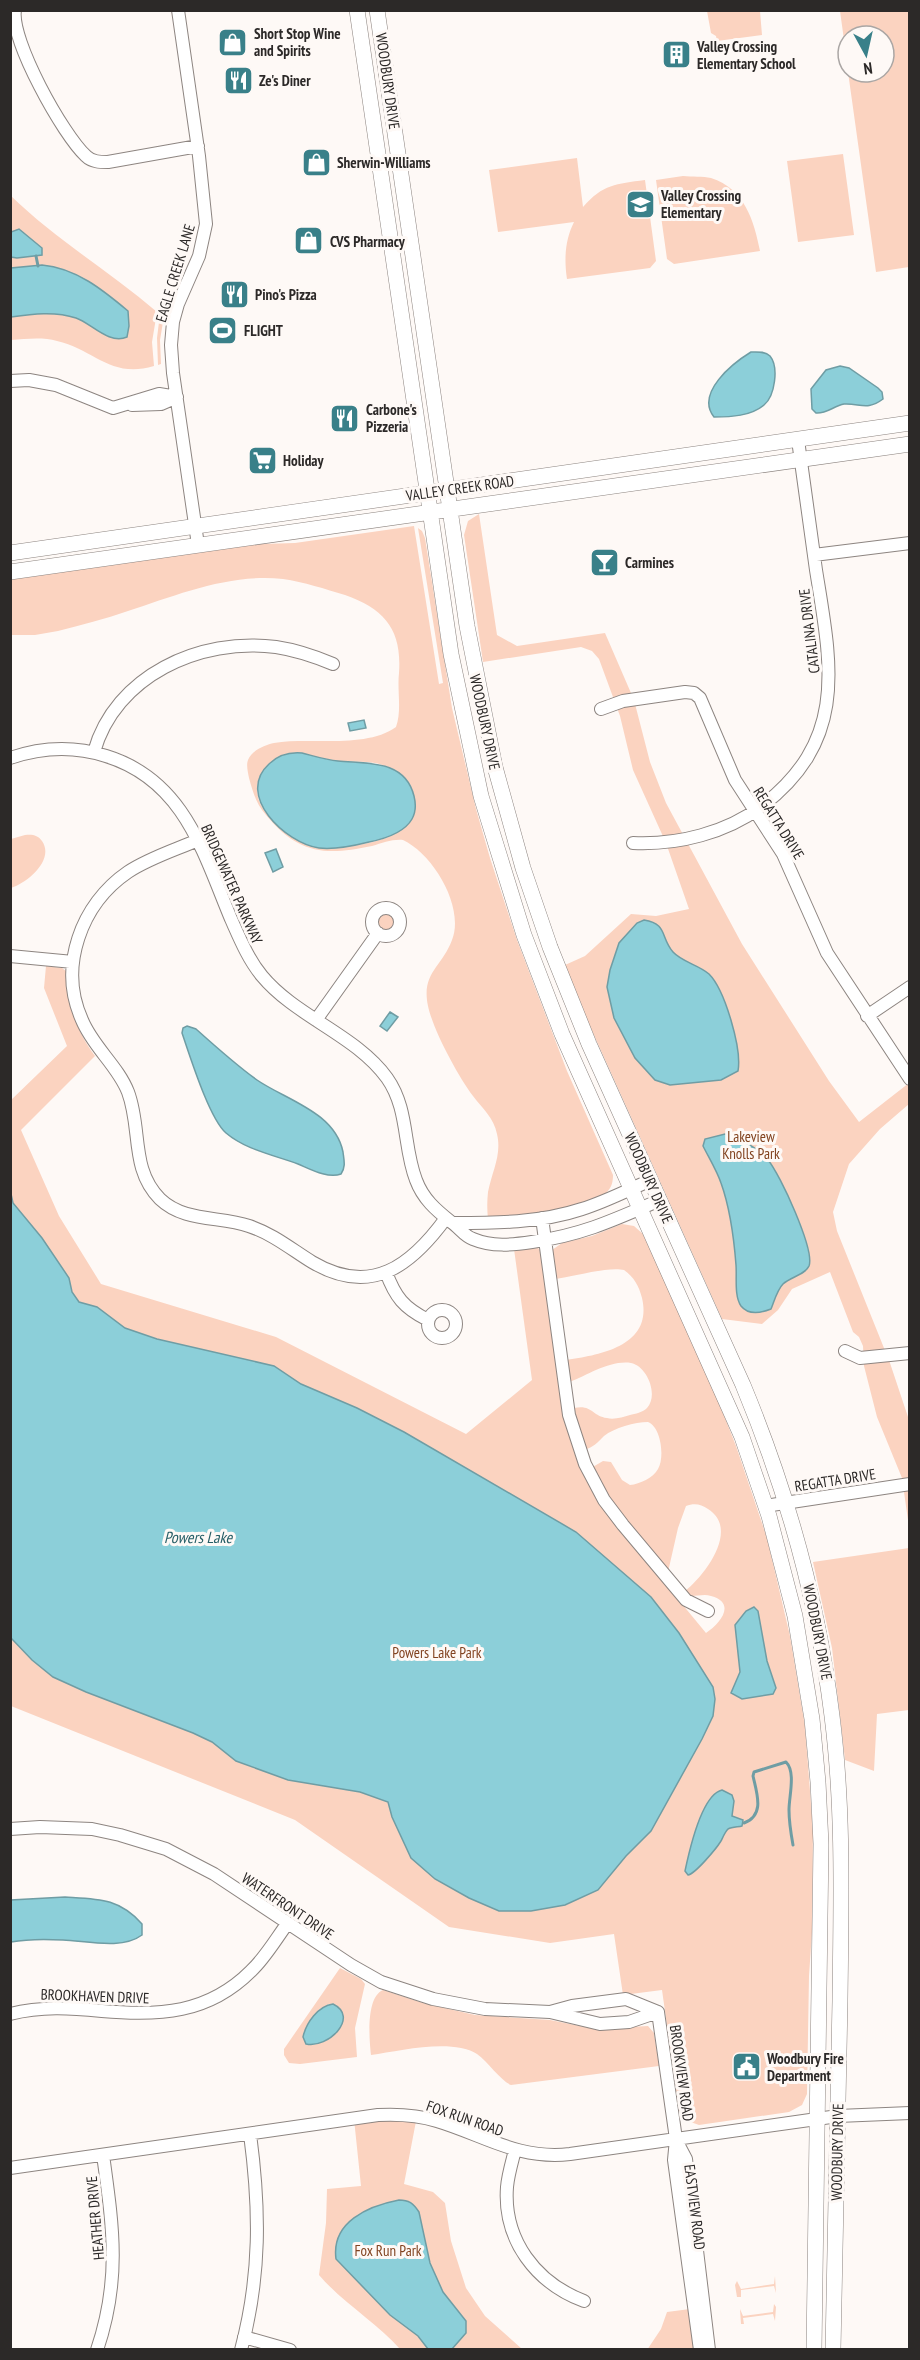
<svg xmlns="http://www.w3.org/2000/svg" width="920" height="2360" viewBox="0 0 920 2360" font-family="'PT Sans Narrow',sans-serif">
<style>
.green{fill:#fbd3c0;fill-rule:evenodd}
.water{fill:#8ccfd9;stroke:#6f9da4;stroke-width:1.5}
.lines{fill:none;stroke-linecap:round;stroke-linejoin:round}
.stream{stroke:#6f9da4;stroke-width:3}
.minor-casing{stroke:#8d8581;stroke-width:14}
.major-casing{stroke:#8d8581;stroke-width:16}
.minor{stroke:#fff;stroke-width:12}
.major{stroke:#fff;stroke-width:15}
.labels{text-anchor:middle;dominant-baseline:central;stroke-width:6;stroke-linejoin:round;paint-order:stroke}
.poi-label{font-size:15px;font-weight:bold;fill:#2c2928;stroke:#fef9f6;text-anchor:start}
.street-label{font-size:15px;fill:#2c2928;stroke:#fef9f6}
.park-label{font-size:15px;fill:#824320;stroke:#fef9f6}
.water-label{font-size:16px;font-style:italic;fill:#265e66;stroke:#fef9f6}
</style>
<rect width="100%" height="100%" fill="#fef9f6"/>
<path class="green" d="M 707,11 L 760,11 L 762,35 L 717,41 L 716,36 L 711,33 Z
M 840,11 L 909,11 L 909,267 L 876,272 L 848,72 L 884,72 L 884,36 L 848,36 L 848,69 Z
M 843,154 L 854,235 L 798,242 L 787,161 Z
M 577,158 L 583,207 C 603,184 616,184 645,180 L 656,261 L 650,268 L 567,279 C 564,259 565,240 574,222 L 498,232 L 489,170 Z
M 683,176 C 692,177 703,176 711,178 C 745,189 754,221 760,251 L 674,264 L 667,259 L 656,180 Z
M 10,195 C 55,239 109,271 157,312 L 152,342 L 154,366 C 111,379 95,350 57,341 C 43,337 26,339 11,340 Z
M 160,314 L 164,316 L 160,340 L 161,364 L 158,365 L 157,338 Z
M 479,514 L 497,635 L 517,646 L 605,633 L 634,700 L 650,762 L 666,803 L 742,944 L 829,1081 L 859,1122 L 909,1083 L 909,1104 L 880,1129 L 849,1164 L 833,1212 L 837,1231 L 890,1363 L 909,1420 L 909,1527 L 902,1478 L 877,1417 L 864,1366 L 863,1346 L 859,1337 L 853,1332 L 830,1272 L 792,1289 L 778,1310 L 762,1324 L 722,1319 L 584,1013 L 565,965 L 585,956 L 631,914 L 656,916 L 689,909 L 666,843 L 633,770 L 620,716 L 599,659 L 592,651 L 581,647 L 483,662 L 464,535 L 468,521 Z
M 414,526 L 439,684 L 443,683 L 418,528 L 422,531 L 425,538 L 452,708 L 476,809 L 490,858 L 517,940 L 567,1071 L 613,1175 C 613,1181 612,1187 607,1192 C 589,1211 514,1216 488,1219 C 487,1210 487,1201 488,1192 C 492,1171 502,1155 497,1134 C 494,1118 482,1108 473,1096 C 458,1076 433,1030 428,1006 C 421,973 442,967 452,940 C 465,907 433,854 403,840 C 392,839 383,843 372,846 C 325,856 298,854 266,815 C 256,804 253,792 249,778 C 248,772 246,765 248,760 C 252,750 265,745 274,743 C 308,737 366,749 396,727 C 402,711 397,690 399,673 C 402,630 385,609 345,595 C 325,589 304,582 283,579 C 230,573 177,595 128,611 C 105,619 81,625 58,631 L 35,635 L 11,635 L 10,577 L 234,545 L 295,543 ZM 298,753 C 311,755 324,760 338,761 C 354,763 372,759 387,767 C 407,776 416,789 412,810 C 409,820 408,826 398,832 C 382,842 360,845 341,847 C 332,848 323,849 314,847 C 296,842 262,817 258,797 C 253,770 275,755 298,753 Z
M 25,835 C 32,834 38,835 42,841 C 55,860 27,883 11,888 L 11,839 Z
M378 922a8 8 0 1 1 16 0a8 8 0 1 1-16 0Z
M 46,966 L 62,968 L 66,971 C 72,1007 73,1026 95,1056 L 21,1130 L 59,1216 L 101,1284 L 276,1337 L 466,1434 L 532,1380 L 514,1249 L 538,1248 L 541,1251 L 566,1422 L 582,1471 L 611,1518 L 706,1633 C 720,1624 737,1603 711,1596 C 705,1594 698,1596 691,1596 L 685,1591 C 705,1575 740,1529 708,1509 C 701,1504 694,1503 686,1506 L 678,1528 L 668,1572 L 613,1505 L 591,1468 L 603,1461 L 611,1462 L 622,1480 L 630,1485 C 640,1484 653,1478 658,1469 C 665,1457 661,1427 648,1422 C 635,1422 614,1428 604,1436 C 597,1443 594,1447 584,1450 L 574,1408 C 592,1404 592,1416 607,1418 C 614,1420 623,1417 630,1415 C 635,1414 643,1412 647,1408 C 659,1395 647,1366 631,1363 C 610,1360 588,1375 570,1382 L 566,1360 C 602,1355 653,1345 642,1298 C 639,1286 634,1277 624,1270 C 609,1266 573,1277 555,1279 L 552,1250 L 562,1243 L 592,1236 L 622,1224 L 634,1226 L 643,1234 L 714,1390 L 736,1446 L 767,1538 L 790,1636 L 805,1726 L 813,1830 L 812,1932 L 809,1976 L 807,2094 L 802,2105 L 789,2112 L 699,2125 L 685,2120 L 679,2110 L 662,1990 L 623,1995 L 614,1934 L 550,1943 L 449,1927 L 295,1820 L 11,1706 L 10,1101 L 67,1046 L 44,988 Z
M 909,1548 L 909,1710 L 877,1714 L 874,1771 L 845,1760 L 832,1648 L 813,1562 Z
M 340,1968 L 361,1979 L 365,1984 L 355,2028 L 357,2057 L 300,2064 L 289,2063 L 284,2055 L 284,2049 ZM 329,2004 C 346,2005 345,2025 335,2034 C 329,2040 320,2043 312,2045 L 306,2028 L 320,2009 Z
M 383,1990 L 423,2003 L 475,2015 L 550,2020 L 595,2029 L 648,2026 L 654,2033 L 659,2066 L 511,2085 C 501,2081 488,2062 477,2054 C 452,2038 399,2051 371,2055 C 369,2038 366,1997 383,1990 Z
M 417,2116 L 404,2184 L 433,2192 L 445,2203 L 451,2241 L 466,2288 L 485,2316 L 522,2349 L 400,2349 C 376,2322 343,2303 319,2275 L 326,2223 L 327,2189 L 361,2186 L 354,2119 Z
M 775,2276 L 776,2293 L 774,2286 L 741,2290 L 741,2297 L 737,2297 L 735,2285 L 737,2281 L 741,2289 L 774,2284 Z
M 774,2304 L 776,2307 L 775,2321 L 773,2314 L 743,2318 L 744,2324 L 741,2324 L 740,2309 L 743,2316 L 773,2312 Z
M 690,2309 L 696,2349 L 647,2350 L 661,2329 L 667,2312 Z"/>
<path class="water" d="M 19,229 L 42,248 L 42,255 L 17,258 L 11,257 L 11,232 Z
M 42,265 C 76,268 103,290 128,311 L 129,326 L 127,337 C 109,345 91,323 76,318 C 55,311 32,314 11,317 L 11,268 Z
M 751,352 C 757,352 765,351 770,356 C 779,367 775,396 764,405 C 751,416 731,417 714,417 C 695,393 733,363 751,352 Z
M 840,366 L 849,368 L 878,388 L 882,392 L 883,399 C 867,411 860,403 844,404 C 834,406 826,414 816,413 L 812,409 L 811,389 L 826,370 Z
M 364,720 L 366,728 L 350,731 L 348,723 Z
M 302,753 C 314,756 326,760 338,761 C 366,764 405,759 414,796 C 416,804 416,812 412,819 C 404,833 384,839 369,842 C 353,846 335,850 319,848 C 285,843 235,795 269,764 C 278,755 290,752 302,753 Z
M 276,849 L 283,867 L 273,872 L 265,853 Z
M 644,920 C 668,924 660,937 673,952 C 682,962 699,965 709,974 C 725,990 742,1049 738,1071 L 721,1080 L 670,1085 L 655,1080 L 635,1058 L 614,1018 L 607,987 L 610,970 L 619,943 L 637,923 Z
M 390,1012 L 398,1017 L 387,1031 L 380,1026 Z
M 187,1026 L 196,1029 C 216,1047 236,1065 257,1080 C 286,1100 335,1112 343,1152 C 344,1160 346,1167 341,1174 C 328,1179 310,1169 298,1164 C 274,1155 246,1150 226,1133 C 209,1118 190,1056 182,1033 L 183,1028 Z
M 725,1134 C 741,1139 757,1147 768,1160 C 780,1174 815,1250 809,1266 C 805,1275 790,1277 783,1284 C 777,1290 774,1302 771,1309 C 761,1313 749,1316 741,1306 C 734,1296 737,1277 736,1265 C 734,1239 730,1208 721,1183 C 717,1171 709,1158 703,1146 L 705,1139 Z
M 11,1194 L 13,1203 L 42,1238 L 69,1278 L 72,1292 L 79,1302 L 97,1307 L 125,1328 L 157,1339 L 274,1366 L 301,1384 L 357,1408 L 404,1432 L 576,1532 L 651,1597 L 679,1633 L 713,1687 L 715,1699 L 713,1716 L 702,1739 L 651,1831 L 626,1856 L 598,1890 L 565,1905 L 531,1911 L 499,1911 L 469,1898 L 435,1879 L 411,1858 L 392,1817 L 388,1802 L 360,1792 L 288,1780 L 236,1761 L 212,1742 L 193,1733 L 86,1692 L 53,1677 L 32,1660 L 11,1638 Z
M 754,1607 L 758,1611 L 767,1661 L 776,1688 L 773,1694 L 742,1699 L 731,1693 L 740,1672 L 735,1625 L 746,1611 Z
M 722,1790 L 732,1795 L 734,1801 L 732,1816 L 743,1820 L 742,1826 C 738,1827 732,1827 728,1829 C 725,1832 723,1837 721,1841 C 716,1849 695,1874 688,1875 L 685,1871 C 689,1852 701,1795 722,1790 Z
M 65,1897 C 98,1899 119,1898 142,1924 L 142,1935 C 122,1950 87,1941 63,1940 C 46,1939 27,1939 11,1942 L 11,1900 Z
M 333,2004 C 360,2017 328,2049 306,2044 L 303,2037 C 306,2023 318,2006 333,2004 Z
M 399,2200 C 409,2200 413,2203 419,2212 L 430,2263 L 443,2292 L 466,2321 L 466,2333 L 452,2349 L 428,2349 L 418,2336 L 390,2315 L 336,2259 C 331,2222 368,2206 399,2200 Z"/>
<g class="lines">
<path class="stream" d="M 36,256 L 38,266
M 744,1823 C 765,1815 757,1794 753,1776 L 754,1772 L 786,1762 C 796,1772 789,1796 789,1810 C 789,1822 791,1834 793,1845"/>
<defs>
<path id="minor" d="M 15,10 C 10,40 63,135 86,156 C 92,162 100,162 108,162 L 198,146
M 178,10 L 199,156 L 206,224 L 199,256 L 178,304 L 173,322 L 171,345 L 173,373 L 198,545
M 10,381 L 29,380 L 56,385 L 113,408 L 159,394 L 177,397
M 132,405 L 161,404 L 177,397
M 814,555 L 910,543
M 601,709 L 623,701 L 685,692 L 694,693 L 700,698 L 735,780 L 783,854 L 827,953 L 910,1079
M 94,752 C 115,676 200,637 276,647 C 296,650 314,656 333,664
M 10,758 C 42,747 75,746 106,756 C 184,780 203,852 231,919 C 240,939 248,959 262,976 C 296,1017 356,1035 387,1078 C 409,1109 403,1147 416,1180 C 423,1199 436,1210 451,1222 C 459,1227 464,1236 473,1239 C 492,1247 512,1245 532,1242 C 582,1235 614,1220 660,1200
M 198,840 C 175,850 149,858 128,872 C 81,904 58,967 82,1020 C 93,1047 118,1066 128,1092 C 142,1129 130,1169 160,1199 C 184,1222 219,1216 249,1226 C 273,1234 291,1249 312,1262 C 371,1297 411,1266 446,1218
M 633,843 C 678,845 726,833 762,806 C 849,739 831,664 816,570 C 810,527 804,483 798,440
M372 922a14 14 0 1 1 28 0a14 14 0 1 1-28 0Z
M 10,956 L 73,962
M 867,1016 L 910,987
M 316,1020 L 378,933
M 542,1218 L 569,1415 L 585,1464 L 604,1500 L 623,1525 L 686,1600 L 708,1611
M 453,1223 C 495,1223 540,1223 582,1209 C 605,1202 628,1190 651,1180
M 386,1272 C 395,1297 404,1308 428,1320
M428 1324a14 14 0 1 1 28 0a14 14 0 1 1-28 0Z
M 845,1351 L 860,1358 L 910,1353
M 765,1506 L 910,1484
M 10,1829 L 40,1827 L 92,1829 L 120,1835 L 166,1849 L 214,1874 L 351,1965 L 381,1982 L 433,1999 L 485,2009 L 550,2012 L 600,2024 L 629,2022 L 658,2012
M 550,2012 L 572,2006 L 626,1999 L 658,2012
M 658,2012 L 676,2139 L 674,2160 L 700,2350
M 10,2014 C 42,2006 70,2008 102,2011 C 159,2016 208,2014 251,1971 C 265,1958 276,1939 287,1924
M 676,2140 L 686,2159 L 709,2350
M 515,2150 C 512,2162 508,2175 507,2187 C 503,2240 536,2283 584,2301
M 10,2168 L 378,2115 C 398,2114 418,2115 437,2121 C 484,2135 518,2160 570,2154 L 838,2116 L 910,2113
M 244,2337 L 290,2350
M 97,2350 C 121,2279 113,2227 103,2155
M 241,2350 C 261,2275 260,2209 250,2134"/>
<path id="major" d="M 357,10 L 451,654 L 481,796 L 524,935 L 562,1034 L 742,1437 L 769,1516 L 795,1616 L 812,1719 L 818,1782 L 821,1844 L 814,2350
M 377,10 L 467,626 L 495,767 L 523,868 L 550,947 L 589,1044 L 743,1385 C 787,1491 818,1602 832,1716 C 844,1811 841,1906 840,2001 C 838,2117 835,2233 833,2350
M 10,553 L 910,423
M 10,572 L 910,444"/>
</defs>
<use href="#minor" class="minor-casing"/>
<use href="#major" class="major-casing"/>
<use href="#minor" class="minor"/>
<use href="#major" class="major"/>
</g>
<defs>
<symbol id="shop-square" viewBox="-11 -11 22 22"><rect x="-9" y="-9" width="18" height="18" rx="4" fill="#398089" stroke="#fef9f6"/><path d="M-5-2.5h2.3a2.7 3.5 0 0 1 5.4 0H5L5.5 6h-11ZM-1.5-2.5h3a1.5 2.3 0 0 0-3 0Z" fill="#fff"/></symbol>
<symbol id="building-square" viewBox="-11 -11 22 22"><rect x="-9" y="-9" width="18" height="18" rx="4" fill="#398089" stroke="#fef9f6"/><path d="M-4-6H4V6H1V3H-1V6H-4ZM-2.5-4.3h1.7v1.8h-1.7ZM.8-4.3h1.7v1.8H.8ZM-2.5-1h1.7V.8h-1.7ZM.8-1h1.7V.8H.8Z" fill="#fff"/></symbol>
<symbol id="restaurant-square" viewBox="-11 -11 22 22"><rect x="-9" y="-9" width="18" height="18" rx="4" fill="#398089" stroke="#fef9f6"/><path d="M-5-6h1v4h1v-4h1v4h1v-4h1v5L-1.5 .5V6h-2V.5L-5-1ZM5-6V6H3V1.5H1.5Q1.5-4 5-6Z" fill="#fff"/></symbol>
<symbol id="school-square" viewBox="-11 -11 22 22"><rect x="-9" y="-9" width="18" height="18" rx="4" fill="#398089" stroke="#fef9f6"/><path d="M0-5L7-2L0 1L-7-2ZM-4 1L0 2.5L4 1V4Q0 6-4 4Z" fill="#fff"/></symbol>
<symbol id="stadium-square" viewBox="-11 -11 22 22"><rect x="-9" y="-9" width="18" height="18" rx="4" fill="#398089" stroke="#fef9f6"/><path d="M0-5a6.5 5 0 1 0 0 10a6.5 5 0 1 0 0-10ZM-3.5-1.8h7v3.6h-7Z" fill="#fff"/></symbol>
<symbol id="supermarket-square" viewBox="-11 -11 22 22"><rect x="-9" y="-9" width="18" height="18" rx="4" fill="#398089" stroke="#fef9f6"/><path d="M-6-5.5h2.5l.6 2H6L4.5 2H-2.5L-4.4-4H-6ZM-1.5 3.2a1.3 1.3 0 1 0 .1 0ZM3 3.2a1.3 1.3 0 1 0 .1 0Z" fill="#fff"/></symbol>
<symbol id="bar-square" viewBox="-11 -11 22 22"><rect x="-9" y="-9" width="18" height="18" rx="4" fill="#398089" stroke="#fef9f6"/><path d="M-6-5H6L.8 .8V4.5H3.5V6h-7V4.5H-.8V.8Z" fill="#fff"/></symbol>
<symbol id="civic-square" viewBox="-11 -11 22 22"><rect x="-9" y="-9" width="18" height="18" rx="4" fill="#398089" stroke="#fef9f6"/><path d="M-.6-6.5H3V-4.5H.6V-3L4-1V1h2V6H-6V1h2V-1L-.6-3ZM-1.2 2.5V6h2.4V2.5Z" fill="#fff"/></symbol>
</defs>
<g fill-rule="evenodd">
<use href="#shop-square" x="216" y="26" width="33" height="33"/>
<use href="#building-square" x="660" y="38" width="33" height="33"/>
<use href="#restaurant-square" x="222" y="64" width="33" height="33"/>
<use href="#shop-square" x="300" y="146" width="33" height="33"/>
<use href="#school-square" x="624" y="188" width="33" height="33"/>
<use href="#shop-square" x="292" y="224" width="33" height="33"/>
<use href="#restaurant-square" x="218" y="278" width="33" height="33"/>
<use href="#stadium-square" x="206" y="314" width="33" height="33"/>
<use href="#restaurant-square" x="328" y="402" width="33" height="33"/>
<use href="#supermarket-square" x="246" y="444" width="33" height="33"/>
<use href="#bar-square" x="588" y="546" width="33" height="33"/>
<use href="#civic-square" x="730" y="2050" width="33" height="33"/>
</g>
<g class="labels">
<g class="poi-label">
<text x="254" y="33">Short Stop Wine<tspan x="254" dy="17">and Spirits</tspan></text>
<text x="697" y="46">Valley Crossing<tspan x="697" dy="17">Elementary School</tspan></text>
<text x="259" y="80">Ze's Diner</text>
<text x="337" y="162">Sherwin-Williams</text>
<text x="661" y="195">Valley Crossing<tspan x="661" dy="17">Elementary</tspan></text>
<text x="330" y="241">CVS Pharmacy</text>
<text x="255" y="294">Pino's Pizza</text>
<text x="244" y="330">FLIGHT</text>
<text x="366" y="409">Carbone's<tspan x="366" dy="17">Pizzeria</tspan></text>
<text x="283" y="460">Holiday</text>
<text x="625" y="562">Carmines</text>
<text x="767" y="2058">Woodbury Fire<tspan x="767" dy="17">Department</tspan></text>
</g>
<g class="street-label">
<text transform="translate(388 81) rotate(82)">WOODBURY DRIVE</text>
<text transform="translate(175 273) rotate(-73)">EAGLE CREEK LANE</text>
<text transform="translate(460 488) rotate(-8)">VALLEY CREEK ROAD</text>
<text transform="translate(809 631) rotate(-97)">CATALINA DRIVE</text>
<text transform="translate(485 722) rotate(78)">WOODBURY DRIVE</text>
<text transform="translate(779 823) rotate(58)">REGATTA DRIVE</text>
<text transform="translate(232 884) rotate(66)">BRIDGEWATER PARKWAY</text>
<text transform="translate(649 1178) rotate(66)">WOODBURY DRIVE</text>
<text transform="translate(835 1480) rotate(-9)">REGATTA DRIVE</text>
<text transform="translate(818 1632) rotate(79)">WOODBURY DRIVE</text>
<text transform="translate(288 1906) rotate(34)">WATERFRONT DRIVE</text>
<text transform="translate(95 1996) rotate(2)">BROOKHAVEN DRIVE</text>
<text transform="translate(682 2073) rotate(82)">BROOKVIEW ROAD</text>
<text transform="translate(465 2118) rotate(19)">FOX RUN ROAD</text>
<text transform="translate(837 2152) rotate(-89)">WOODBURY DRIVE</text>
<text transform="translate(695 2207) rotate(83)">EASTVIEW ROAD</text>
<text transform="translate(95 2218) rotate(-95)">HEATHER DRIVE</text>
</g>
<g class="park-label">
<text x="751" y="1136">Lakeview<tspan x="751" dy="17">Knolls Park</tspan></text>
<text x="437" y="1652">Powers Lake Park</text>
<text x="388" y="2250">Fox Run Park</text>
</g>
<g class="water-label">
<text x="198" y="1537">Powers Lake</text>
</g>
</g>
<rect width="920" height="2360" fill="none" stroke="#2c2928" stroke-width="24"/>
<g transform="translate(866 54) rotate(172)"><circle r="28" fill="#fef9f6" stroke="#aaa6a4" stroke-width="1.5"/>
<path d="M0-4.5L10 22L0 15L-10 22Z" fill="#398089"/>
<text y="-9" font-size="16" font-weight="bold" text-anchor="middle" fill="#2c2928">N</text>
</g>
</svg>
